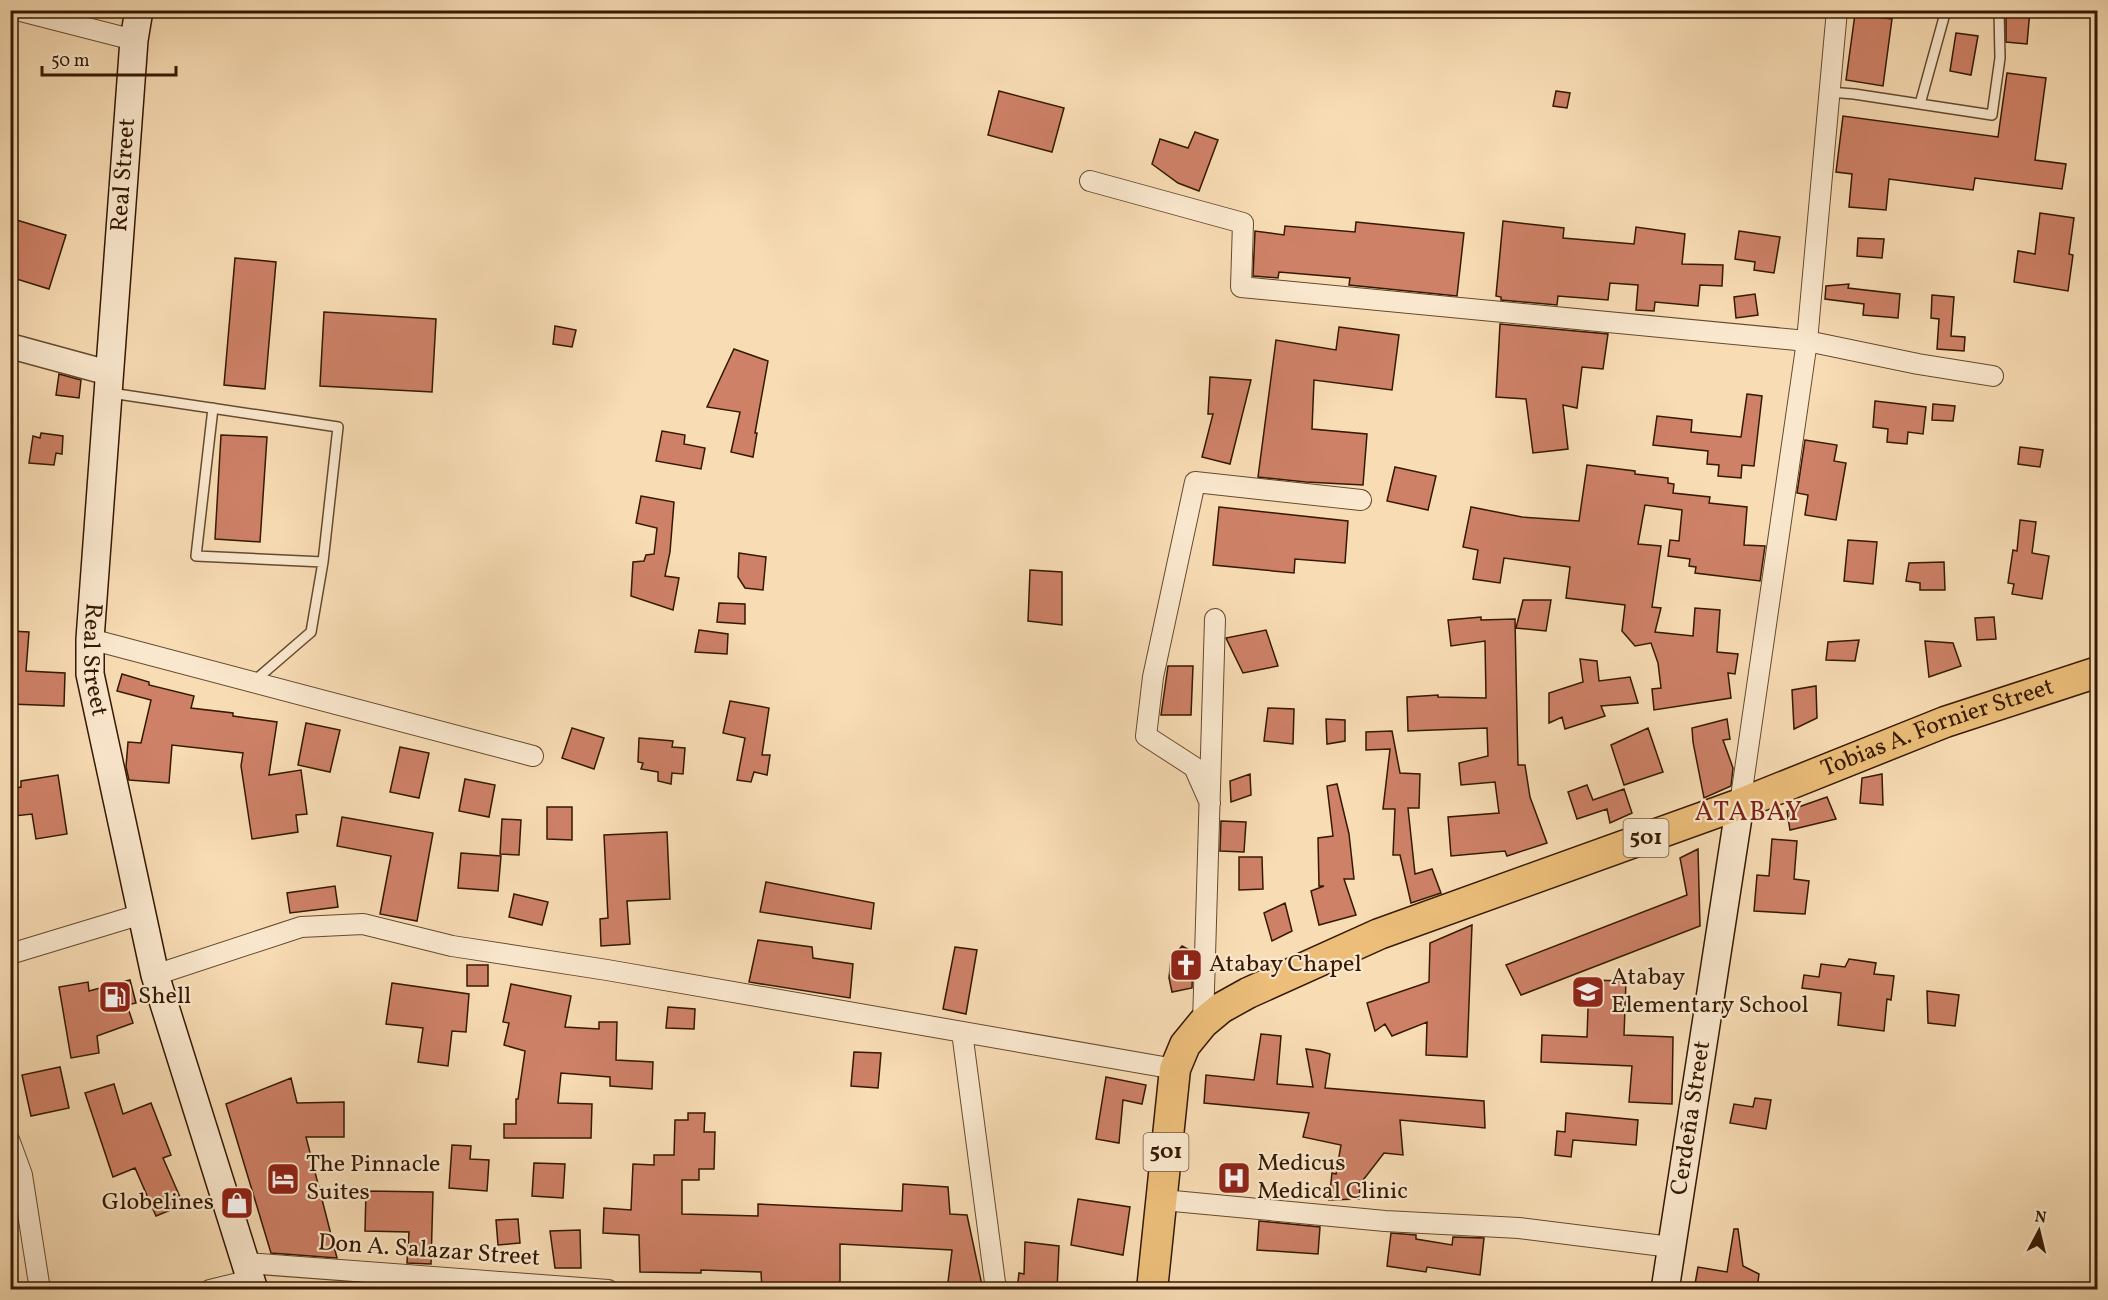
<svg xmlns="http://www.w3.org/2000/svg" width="2108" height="1300" viewBox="0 0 2108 1300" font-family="Vollkorn,serif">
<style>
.building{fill:#ce8167;stroke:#341900;stroke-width:1.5}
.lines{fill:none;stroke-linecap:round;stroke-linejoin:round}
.service-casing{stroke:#654a2d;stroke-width:12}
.minor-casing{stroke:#654a2d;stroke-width:22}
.tertiary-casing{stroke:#654a2d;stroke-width:27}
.secondary-casing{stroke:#341900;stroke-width:30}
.primary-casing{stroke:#341900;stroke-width:33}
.service{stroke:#fae8ce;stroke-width:9}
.minor{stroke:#fae8ce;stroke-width:20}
.tertiary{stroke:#fae8ce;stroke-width:24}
.secondary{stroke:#fae8ce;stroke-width:27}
.primary{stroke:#ecbe7a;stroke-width:30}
.labels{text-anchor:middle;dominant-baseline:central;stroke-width:4.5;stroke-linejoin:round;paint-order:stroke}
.shield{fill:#fae8ce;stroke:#6f573e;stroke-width:1.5}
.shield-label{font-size:22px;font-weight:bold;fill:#341900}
.street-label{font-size:24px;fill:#341900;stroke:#fae8ce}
.poi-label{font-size:24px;fill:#341900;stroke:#fae8ce;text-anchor:start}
.quarter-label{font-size:27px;letter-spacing:1.5px;fill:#7a1f14;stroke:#fae8ce}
</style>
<rect width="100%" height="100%" fill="#f8dcb4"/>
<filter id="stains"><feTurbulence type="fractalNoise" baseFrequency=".00333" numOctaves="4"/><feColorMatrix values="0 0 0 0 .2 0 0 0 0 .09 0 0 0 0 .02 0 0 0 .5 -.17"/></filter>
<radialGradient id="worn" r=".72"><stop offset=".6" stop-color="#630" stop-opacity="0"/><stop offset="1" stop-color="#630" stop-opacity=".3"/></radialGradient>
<path class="building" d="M 2006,10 L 2030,10 L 2027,44 L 2006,42 Z
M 1855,14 L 1892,19 L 1883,86 L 1846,80 Z
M 1956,33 L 1978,36 L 1971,75 L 1950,71 Z
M 2007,73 L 2046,78 L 2035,160 L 2066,164 L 2062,189 L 1975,178 L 1973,190 L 1889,179 L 1886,210 L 1849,207 L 1852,174 L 1836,172 L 1843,116 L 1998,137 Z
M 999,91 L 1064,108 L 1052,152 L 988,135 Z
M 1556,91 L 1570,93 L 1567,108 L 1553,106 Z
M 1195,132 L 1218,140 L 1199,191 L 1178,183 L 1152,164 L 1160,139 L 1188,148 Z
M 2040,213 L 2074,218 L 2069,254 L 2073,255 L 2068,291 L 2014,282 L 2018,251 L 2035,254 Z
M 10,218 L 66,235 L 49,289 L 10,277 Z
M 1503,221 L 1564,228 L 1563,238 L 1634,244 L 1636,227 L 1685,234 L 1682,264 L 1723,265 L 1722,286 L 1700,285 L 1698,306 L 1655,302 L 1654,311 L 1636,310 L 1638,285 L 1610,283 L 1608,300 L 1558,296 L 1557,305 L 1501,300 L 1501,297 L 1496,296 Z
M 1356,222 L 1464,233 L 1457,296 L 1349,285 L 1350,278 L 1279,272 L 1278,278 L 1253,276 L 1255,231 L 1284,235 L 1285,226 L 1355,232 Z
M 1739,231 L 1780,237 L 1774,273 L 1754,270 L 1755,262 L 1735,259 Z
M 1858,238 L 1884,239 L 1882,258 L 1857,256 Z
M 235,258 L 276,262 L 265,389 L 224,385 Z
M 1849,284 L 1848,288 L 1900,294 L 1898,318 L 1863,315 L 1864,304 L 1825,299 L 1826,286 Z
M 1755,294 L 1758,315 L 1736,318 L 1734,297 Z
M 1932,295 L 1954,297 L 1951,336 L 1965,337 L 1964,351 L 1937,349 L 1939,319 L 1931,318 Z
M 324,312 L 436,319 L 432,392 L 320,386 Z
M 1500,324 L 1608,334 L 1603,369 L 1582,367 L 1577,408 L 1563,405 L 1568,449 L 1533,453 L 1526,399 L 1496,397 Z
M 555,326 L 576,330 L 572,347 L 553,344 Z
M 1339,327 L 1399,335 L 1392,390 L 1314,380 L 1312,429 L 1367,434 L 1363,485 L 1306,482 L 1258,477 L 1276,340 L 1336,350 Z
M 734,349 L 768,361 L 755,433 L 757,433 L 753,457 L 731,452 L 740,412 L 707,407 Z
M 59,374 L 81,380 L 79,398 L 56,395 Z
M 1210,377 L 1251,380 L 1230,464 L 1202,457 L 1213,414 L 1208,414 Z
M 1747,394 L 1762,396 L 1754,466 L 1742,465 L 1741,478 L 1718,476 L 1719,465 L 1707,464 L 1708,451 L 1653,445 L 1657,416 L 1692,420 L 1691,432 L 1741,437 Z
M 1875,401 L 1926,407 L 1923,434 L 1908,432 L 1907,444 L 1887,442 L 1888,429 L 1873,427 Z
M 1933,404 L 1955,406 L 1953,421 L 1932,420 Z
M 662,431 L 685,435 L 684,444 L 705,448 L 701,469 L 656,461 Z
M 41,433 L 63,436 L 62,454 L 56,453 L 54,465 L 29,463 L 33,436 L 40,438 Z
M 221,435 L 267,437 L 260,542 L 215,539 Z
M 1805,440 L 1837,445 L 1834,461 L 1846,463 L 1836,520 L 1805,515 L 1808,495 L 1797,493 Z
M 2020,447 L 2043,450 L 2040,467 L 2018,464 Z
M 1587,465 L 1635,471 L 1635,474 L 1668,478 L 1668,483 L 1674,484 L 1673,493 L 1710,497 L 1709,503 L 1747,507 L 1744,545 L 1765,546 L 1760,581 L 1695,573 L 1696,567 L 1689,566 L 1690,559 L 1668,556 L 1670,540 L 1679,541 L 1682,510 L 1645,505 L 1638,544 L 1661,546 L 1652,607 L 1661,608 L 1655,632 L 1693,636 L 1695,608 L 1720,610 L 1717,652 L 1738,654 L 1735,674 L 1728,673 L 1731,698 L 1654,710 L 1652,689 L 1661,688 L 1658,663 L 1651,643 L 1635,646 L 1622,631 L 1625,605 L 1566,598 L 1570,567 L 1504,558 L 1500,583 L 1473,579 L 1478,550 L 1463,547 L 1471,507 L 1522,517 L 1579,521 Z
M 1395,467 L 1436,476 L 1428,510 L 1387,501 Z
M 641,496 L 674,502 L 670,552 L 665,576 L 679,578 L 673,610 L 631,596 L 633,562 L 644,561 L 646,555 L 654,554 L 657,528 L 636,523 Z
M 1219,507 L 1348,521 L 1345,563 L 1295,559 L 1294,573 L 1213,565 Z
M 2020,520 L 2036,522 L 2032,553 L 2049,556 L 2042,599 L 2012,594 L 2014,584 L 2008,583 L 2013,550 L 2017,551 Z
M 1848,540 L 1877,542 L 1873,584 L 1844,581 Z
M 739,553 L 766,557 L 763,590 L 745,588 L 738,577 Z
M 1944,562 L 1945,590 L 1920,590 L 1920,583 L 1906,581 L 1909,563 Z
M 1030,570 L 1062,572 L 1062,625 L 1028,621 Z
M 1523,600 L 1551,600 L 1546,631 L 1516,628 Z
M 719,603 L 745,604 L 745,624 L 717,622 Z
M 1481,617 L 1481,620 L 1515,619 L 1518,765 L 1525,765 L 1530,797 L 1547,843 L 1507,856 L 1505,851 L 1451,856 L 1448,817 L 1499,813 L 1495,782 L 1461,785 L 1459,763 L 1488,756 L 1487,728 L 1408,731 L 1407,697 L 1438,695 L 1438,697 L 1486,698 L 1485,641 L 1451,646 L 1448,620 Z
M 1994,617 L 1996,639 L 1977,640 L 1975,618 Z
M 699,630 L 728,634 L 727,654 L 695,652 Z
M 1266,630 L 1278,666 L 1243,673 L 1226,638 Z
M 10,631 L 29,632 L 26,671 L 65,673 L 64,706 L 10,704 Z
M 1859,640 L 1855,661 L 1826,660 L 1828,642 Z
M 1925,641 L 1953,643 L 1961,666 L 1929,677 Z
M 1580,659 L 1597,661 L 1599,681 L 1630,677 L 1638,703 L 1601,706 L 1605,716 L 1565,729 L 1562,717 L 1549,723 L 1549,693 L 1583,682 Z
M 1168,666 L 1193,666 L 1191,715 L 1161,715 Z
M 122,674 L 149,682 L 149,685 L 194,696 L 191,708 L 233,713 L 233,716 L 277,722 L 269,775 L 301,770 L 307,814 L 296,815 L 298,832 L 252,839 L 241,766 L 243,753 L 172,745 L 169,783 L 129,780 L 126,767 L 128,742 L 141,743 L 151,700 L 117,691 Z
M 1816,686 L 1817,718 L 1794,729 L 1792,690 Z
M 730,701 L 769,708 L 762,755 L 770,755 L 767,775 L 754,772 L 751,782 L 737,780 L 745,738 L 723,733 Z
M 1268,708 L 1294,709 L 1293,744 L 1264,741 Z
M 1326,719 L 1345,720 L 1345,741 L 1327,744 Z
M 1727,719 L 1730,739 L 1723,740 L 1733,768 L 1731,786 L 1704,798 L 1693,742 L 1692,728 Z
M 306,723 L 340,730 L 330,772 L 298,765 Z
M 572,728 L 604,738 L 594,769 L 562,758 Z
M 1648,728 L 1663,772 L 1624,785 L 1611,745 Z
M 1392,731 L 1400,773 L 1420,774 L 1419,808 L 1408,808 L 1415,874 L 1432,869 L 1441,893 L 1411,903 L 1400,855 L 1393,855 L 1395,809 L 1383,809 L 1390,749 L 1366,750 L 1366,732 Z
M 639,738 L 673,741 L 672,747 L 685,748 L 683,774 L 672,773 L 671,784 L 658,781 L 658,772 L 641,769 L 643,763 L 638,762 Z
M 400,747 L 429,753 L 419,798 L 390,792 Z
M 1250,774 L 1251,795 L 1231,802 L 1230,781 Z
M 1882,774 L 1883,805 L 1860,803 L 1862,778 Z
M 58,775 L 67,834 L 36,839 L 32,814 L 14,816 L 10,789 L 21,787 L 21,781 Z
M 465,779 L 495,785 L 489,817 L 459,811 Z
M 1337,784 L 1349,834 L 1354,879 L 1344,879 L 1356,915 L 1319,925 L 1311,891 L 1324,886 L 1319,886 L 1318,838 L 1333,836 L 1327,786 Z
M 1587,785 L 1593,800 L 1624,789 L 1632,813 L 1610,823 L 1607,809 L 1577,819 L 1568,792 Z
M 1827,797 L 1836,819 L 1790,830 L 1787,811 Z
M 547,807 L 572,807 L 572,840 L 547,839 Z
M 342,817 L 433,833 L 417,921 L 380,914 L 391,856 L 337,846 Z
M 502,819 L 521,820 L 519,855 L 500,854 Z
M 1221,821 L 1246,822 L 1244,852 L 1220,851 Z
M 667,832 L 670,899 L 627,901 L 630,944 L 601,946 L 600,919 L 608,918 L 604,835 Z
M 1772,839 L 1797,841 L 1794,879 L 1809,881 L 1805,914 L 1754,911 L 1757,875 L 1769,876 Z
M 1698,849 L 1700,926 L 1521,995 L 1506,965 L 1687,895 L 1680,858 Z
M 461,853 L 501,856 L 498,891 L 458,888 Z
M 1239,857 L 1262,857 L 1263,889 L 1239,890 Z
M 766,882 L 874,903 L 871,929 L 760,912 Z
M 335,886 L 338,907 L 290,913 L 287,893 Z
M 514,894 L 548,902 L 542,925 L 509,917 Z
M 1285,903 L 1292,931 L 1272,941 L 1264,913 Z
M 1472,925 L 1467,1057 L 1426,1055 L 1427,1022 L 1392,1036 L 1385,1024 L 1375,1031 L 1367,1003 L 1429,982 L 1430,943 Z
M 758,940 L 812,947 L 813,958 L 853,964 L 850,998 L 749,982 Z
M 1182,946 L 1193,952 L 1192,988 L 1172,992 L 1169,978 L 1171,959 Z
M 955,947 L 977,950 L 966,1014 L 943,1009 Z
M 1849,959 L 1876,963 L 1874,974 L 1894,976 L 1891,1000 L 1887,999 L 1884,1031 L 1838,1025 L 1841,993 L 1802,988 L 1804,975 L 1819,977 L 1821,964 L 1845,967 Z
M 467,965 L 488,965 L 488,986 L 467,986 Z
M 130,980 L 136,1003 L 127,1005 L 133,1023 L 97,1036 L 99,1053 L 71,1058 L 59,987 L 88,982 L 89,991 Z
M 1589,980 L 1626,981 L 1624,1035 L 1673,1037 L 1672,1104 L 1629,1102 L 1632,1066 L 1541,1062 L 1542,1035 L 1587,1037 Z
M 392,983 L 469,994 L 466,1032 L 452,1031 L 448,1066 L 418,1062 L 423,1028 L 386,1024 Z
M 511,984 L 571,996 L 565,1027 L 599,1029 L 599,1022 L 617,1022 L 616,1060 L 653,1062 L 652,1089 L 610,1086 L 610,1077 L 561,1073 L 558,1103 L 592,1104 L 591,1138 L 504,1138 L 504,1124 L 516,1124 L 516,1099 L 518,1099 L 525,1051 L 504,1045 L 509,1023 L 503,1022 Z
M 1927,991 L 1959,995 L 1955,1026 L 1928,1023 Z
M 668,1007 L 695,1009 L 694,1029 L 666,1028 Z
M 1261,1034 L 1281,1036 L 1277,1084 L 1313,1087 L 1306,1049 L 1320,1051 L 1330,1054 L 1325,1088 L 1484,1101 L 1485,1128 L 1400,1120 L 1403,1155 L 1384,1153 L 1360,1184 L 1359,1199 L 1329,1200 L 1332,1173 L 1336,1174 L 1341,1145 L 1303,1137 L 1309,1113 L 1204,1103 L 1206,1075 L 1254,1080 Z
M 854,1052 L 881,1053 L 878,1088 L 851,1086 Z
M 60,1067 L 69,1108 L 31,1116 L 22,1075 Z
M 1106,1077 L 1146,1085 L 1142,1104 L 1123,1100 L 1119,1143 L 1096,1139 Z
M 291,1078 L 297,1103 L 344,1102 L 344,1137 L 306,1137 L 337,1258 L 271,1253 L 226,1104 Z
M 114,1084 L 123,1114 L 151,1103 L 171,1155 L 163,1158 L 180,1197 L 170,1201 L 173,1209 L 156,1216 L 135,1168 L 113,1177 L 85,1093 Z
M 1755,1098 L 1771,1100 L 1766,1129 L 1730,1123 L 1734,1104 L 1753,1107 Z
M 688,1113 L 705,1113 L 704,1132 L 715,1132 L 714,1169 L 699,1169 L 699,1180 L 682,1180 L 682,1214 L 758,1216 L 758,1204 L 902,1211 L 903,1184 L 948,1187 L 950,1214 L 967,1215 L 983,1290 L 947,1290 L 952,1250 L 840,1244 L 840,1289 L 762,1290 L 761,1272 L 701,1270 L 701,1273 L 640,1272 L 639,1235 L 603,1233 L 604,1208 L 631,1210 L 633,1164 L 654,1165 L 654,1155 L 674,1155 L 675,1120 L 688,1120 Z
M 1566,1113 L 1638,1120 L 1636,1145 L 1573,1140 L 1571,1157 L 1555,1155 L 1557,1131 L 1565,1132 Z
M 452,1145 L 471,1146 L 470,1159 L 489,1160 L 487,1191 L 449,1188 Z
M 534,1163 L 565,1164 L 563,1198 L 532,1196 Z
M 366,1191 L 433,1192 L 431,1264 L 407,1263 L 409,1232 L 365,1231 Z
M 1078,1199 L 1130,1207 L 1123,1255 L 1071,1245 Z
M 518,1219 L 520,1243 L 498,1245 L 496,1220 Z
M 1259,1221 L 1320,1227 L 1318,1254 L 1257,1250 Z
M 1734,1229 L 1738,1229 L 1743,1266 L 1759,1274 L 1757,1290 L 1694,1290 L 1698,1267 L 1727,1272 Z
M 580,1230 L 581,1268 L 555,1268 L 550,1231 Z
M 1391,1233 L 1416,1235 L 1416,1239 L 1452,1245 L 1453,1237 L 1484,1238 L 1480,1275 L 1427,1267 L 1426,1272 L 1387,1266 Z
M 1025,1242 L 1059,1246 L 1057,1290 L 1017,1290 L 1019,1273 L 1024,1274 Z"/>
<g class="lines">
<defs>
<path id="service" d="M 1829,92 L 1854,94 L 1992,115 L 2000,58 L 1999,10
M 1920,104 L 1946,10
M 111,393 L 338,427 L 323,562 L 311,632 L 253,682
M 213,408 L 196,556 L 323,562"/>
<path id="minor" d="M 17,10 L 134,40
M 1090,181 L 1243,223 L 1241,287 L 1807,341 L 1918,364 L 1993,376
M 90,639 L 533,756
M 1210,803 L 1194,767 L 1146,736 L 1153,677 L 1195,482 L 1361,500
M 1740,804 L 1807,341 L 1837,10
M 10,954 L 142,914
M 155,975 L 301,927 L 363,924 L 452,946 L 607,970 L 1175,1069
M 1203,1023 L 1215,619
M 962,1032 L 996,1290
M 10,1142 L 22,1175
M 10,1173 L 22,1175 L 40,1290
M 1163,1200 L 1385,1221 L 1519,1228 L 1671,1247
M 246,1263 L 608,1290
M 210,1290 L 251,1280"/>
<path id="tertiary" d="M 10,346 L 109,373"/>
<g id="secondary">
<path id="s1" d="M 139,10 L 134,40 L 90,639 L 90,674 L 155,975 L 254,1290"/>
<path id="s2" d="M 1665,1290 L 1740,804"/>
</g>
<g id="primary">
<path id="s3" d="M 1152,1290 L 1175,1069 L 1185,1045 L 1203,1023 L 1221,1008 L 1248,993 L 1379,934 L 1740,804 L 1945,722 L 2098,672"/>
</g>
</defs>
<use href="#service" class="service-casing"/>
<use href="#minor" class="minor-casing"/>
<use href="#tertiary" class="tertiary-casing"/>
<use href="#secondary" class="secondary-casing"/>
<use href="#primary" class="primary-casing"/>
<use href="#service" class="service"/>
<use href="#minor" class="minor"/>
<use href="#tertiary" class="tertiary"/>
<use href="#secondary" class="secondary"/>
<use href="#primary" class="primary"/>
</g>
<defs>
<symbol id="church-square" viewBox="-11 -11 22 22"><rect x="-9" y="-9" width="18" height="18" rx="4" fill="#8f2418" stroke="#fae8ce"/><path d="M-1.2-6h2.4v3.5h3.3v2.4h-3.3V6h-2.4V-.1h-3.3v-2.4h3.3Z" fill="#fff"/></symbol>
<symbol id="school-square" viewBox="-11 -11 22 22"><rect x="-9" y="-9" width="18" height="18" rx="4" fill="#8f2418" stroke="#fae8ce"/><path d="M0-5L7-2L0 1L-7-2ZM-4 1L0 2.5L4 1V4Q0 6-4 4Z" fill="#fff"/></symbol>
<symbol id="fuel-square" viewBox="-11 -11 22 22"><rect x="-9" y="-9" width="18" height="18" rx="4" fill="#8f2418" stroke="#fae8ce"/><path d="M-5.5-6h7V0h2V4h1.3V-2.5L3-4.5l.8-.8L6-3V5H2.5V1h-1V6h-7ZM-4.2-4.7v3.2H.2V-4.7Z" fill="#fff"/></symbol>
<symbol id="hospital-square" viewBox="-11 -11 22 22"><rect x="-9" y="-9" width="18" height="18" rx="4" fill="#8f2418" stroke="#fae8ce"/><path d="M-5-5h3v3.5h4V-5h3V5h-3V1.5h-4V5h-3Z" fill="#fff"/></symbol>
<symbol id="hotel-square" viewBox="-11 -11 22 22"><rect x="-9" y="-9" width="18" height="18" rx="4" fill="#8f2418" stroke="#fae8ce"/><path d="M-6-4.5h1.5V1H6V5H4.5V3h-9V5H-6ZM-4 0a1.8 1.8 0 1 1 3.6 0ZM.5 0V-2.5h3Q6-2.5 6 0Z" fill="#fff"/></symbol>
<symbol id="shop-square" viewBox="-11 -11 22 22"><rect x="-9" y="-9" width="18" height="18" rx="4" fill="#8f2418" stroke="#fae8ce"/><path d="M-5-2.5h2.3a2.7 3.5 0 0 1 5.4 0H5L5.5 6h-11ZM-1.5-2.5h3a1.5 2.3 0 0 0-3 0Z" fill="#fff"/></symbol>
</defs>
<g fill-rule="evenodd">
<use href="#church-square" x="1167" y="946" width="38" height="38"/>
<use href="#school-square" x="1569" y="973" width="38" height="38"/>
<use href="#fuel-square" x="96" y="978" width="38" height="38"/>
<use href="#hospital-square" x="1215" y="1159" width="38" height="38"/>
<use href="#hotel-square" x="264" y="1160" width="38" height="38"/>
<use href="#shop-square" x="218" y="1184" width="38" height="38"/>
</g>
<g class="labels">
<g class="shield">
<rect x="1623.5" y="819" width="45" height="38" rx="4.5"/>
<rect x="1143.5" y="1133" width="45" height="38" rx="4.5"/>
</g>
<g class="shield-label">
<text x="1646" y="838">501</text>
<text x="1166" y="1152">501</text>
</g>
<g class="street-label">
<text transform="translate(124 175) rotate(-86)">Real Street</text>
<text stroke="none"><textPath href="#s1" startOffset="652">Real Street</textPath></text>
<text stroke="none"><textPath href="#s3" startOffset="1070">Tobias A. Fornier Street</textPath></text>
<text stroke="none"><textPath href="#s2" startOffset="174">Cerdeña Street</textPath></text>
<text transform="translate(429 1251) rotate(4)">Don A. Salazar Street</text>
</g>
<g class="poi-label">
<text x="1209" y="965">Atabay Chapel</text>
<text x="1611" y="978">Atabay<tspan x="1611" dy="28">Elementary School</tspan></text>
<text x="138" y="997">Shell</text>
<text x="1257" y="1164">Medicus<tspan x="1257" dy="28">Medical Clinic</tspan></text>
<text x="306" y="1165">The Pinnacle<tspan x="306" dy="28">Suites</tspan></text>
<text x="214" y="1203" text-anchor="end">Globelines</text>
</g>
<g class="quarter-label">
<text x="1749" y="813">ATABAY</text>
</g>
</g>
<rect width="2108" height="1300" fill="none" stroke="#f8dcb4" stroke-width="36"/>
<rect x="12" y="12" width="2084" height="1276" fill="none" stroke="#341900" stroke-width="3"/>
<rect x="18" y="18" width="2072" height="1264" fill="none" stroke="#341900" stroke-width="1.5"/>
<g transform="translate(2039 1231) rotate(7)" stroke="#fae8ce" stroke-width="4.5" paint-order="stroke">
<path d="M0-4.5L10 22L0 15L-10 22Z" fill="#341900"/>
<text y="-9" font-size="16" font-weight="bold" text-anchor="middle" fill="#341900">N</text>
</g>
<path d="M42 66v9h134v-9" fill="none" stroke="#341900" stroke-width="3"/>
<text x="51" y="66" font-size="18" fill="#341900" stroke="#fae8ce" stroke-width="4.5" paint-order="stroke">50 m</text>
<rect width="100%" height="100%" filter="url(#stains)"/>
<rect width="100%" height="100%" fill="url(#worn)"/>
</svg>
